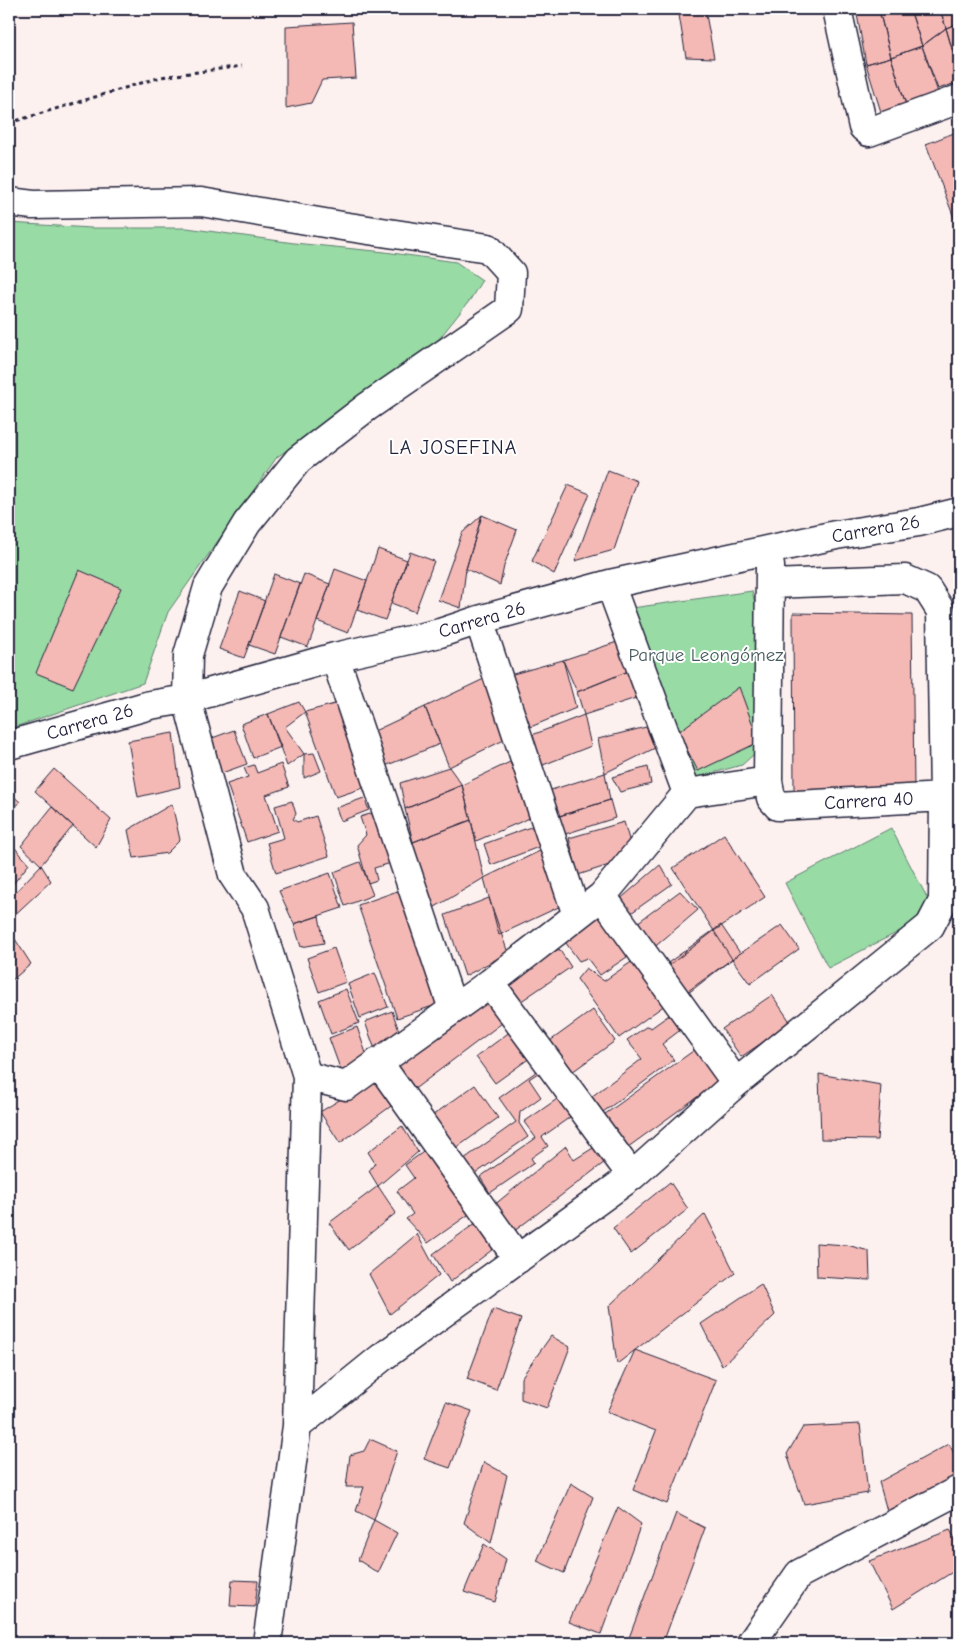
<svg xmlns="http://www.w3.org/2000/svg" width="968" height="1652" viewBox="0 0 968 1652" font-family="'Comic Neue',sans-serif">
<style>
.green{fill:#99dba5;stroke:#5e7e70}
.building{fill:#f5b9b5;stroke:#22223b}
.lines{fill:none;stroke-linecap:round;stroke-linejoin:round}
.minor-casing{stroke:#22223b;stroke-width:31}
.path{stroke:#22223b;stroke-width:3;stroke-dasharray:4 4;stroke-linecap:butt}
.minor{stroke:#fff;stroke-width:28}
.labels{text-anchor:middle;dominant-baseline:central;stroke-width:4;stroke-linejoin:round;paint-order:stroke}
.street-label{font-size:19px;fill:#22223b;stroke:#fff}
.park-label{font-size:19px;fill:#465a5b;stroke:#fff}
.neighbourhood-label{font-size:20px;letter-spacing:1px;fill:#22223b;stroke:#fff}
</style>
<rect width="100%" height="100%" fill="#fdf1f0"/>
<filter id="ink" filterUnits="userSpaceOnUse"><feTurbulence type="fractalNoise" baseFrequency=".02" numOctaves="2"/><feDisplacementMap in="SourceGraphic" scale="10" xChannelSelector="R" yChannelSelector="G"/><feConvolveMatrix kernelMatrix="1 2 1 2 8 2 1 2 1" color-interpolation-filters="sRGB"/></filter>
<g filter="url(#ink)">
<path class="green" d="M 9,223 L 91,228 L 187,228 L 294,243 L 385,252 L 456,262 L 482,280 L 470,300 L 431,349 L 277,457 L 168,612 L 143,683 L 9,729 Z
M 752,591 L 761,628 L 764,745 L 742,765 L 687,780 L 632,608 Z
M 891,828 L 935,913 L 828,968 L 785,883 Z"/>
<path class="building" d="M 678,9 L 705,9 L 714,58 L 686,57 Z
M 856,9 L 878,9 L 879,10 L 891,57 L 866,64 Z
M 882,9 L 910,9 L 922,46 L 891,57 L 879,10 Z
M 910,9 L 940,9 L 946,28 L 922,46 Z
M 940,9 L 959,9 L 959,23 L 946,28 Z
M 352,22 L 356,78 L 322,80 L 311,103 L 286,108 L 286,26 Z
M 959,23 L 959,73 L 946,28 Z
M 946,28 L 959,73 L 959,82 L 938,89 L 922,46 Z
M 922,46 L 940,98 L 907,108 L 891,57 Z
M 891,57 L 907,108 L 882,115 L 866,64 Z
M 959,131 L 959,231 L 926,144 Z
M 608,470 L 637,481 L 614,550 L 575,561 Z
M 568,485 L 590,494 L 554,574 L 532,561 Z
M 482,515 L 466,569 L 461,608 L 438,600 L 462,533 Z
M 482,515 L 517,530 L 504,566 L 500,585 L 466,569 Z
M 378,549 L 407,560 L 385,620 L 357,610 Z
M 959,551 L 959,576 L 958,576 L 956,553 Z
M 410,552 L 434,561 L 415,612 L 391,603 Z
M 335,569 L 367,581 L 348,633 L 317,621 Z
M 79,570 L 121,588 L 73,688 L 36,673 Z
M 274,574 L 300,584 L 275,654 L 249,645 Z
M 304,574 L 330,584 L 308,647 L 281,637 Z
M 240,591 L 265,601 L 244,658 L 219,649 Z
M 793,613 L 912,615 L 914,789 L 794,791 Z
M 620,641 L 631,670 L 577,692 L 563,660 Z
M 563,660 L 576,708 L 521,731 L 506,676 Z
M 631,670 L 642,696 L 584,715 L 577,692 Z
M 488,677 L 508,738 L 449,767 L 425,707 Z
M 739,687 L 759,742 L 698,771 L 678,732 Z
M 299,702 L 305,712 L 285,727 L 304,754 L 287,766 L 268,714 Z
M 342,702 L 369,786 L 336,797 L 305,712 Z
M 425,707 L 440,744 L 380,768 L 370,733 Z
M 268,714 L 281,747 L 253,758 L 241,724 Z
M 584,715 L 591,746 L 533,769 L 527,737 Z
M 646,727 L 655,748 L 605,773 L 598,739 Z
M 234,730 L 247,764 L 219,774 L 207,740 Z
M 173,733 L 180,787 L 138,797 L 128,741 Z
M 314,753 L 321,771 L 304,778 L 304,754 Z
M 510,762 L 532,817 L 476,841 L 462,785 Z
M 281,764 L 289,787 L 266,795 L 278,831 L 247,842 L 227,784 L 248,777 L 244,768 L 254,765 L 257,773 Z
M 449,767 L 462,785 L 405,809 L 400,783 Z
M 648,767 L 651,784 L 620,792 L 612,777 Z
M 54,769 L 111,820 L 96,847 L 35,791 Z
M 605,773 L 610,800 L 553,818 L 548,791 Z
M 462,785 L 471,820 L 413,842 L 405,809 Z
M 9,792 L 20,802 L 9,815 Z
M 364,798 L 369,810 L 341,821 L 336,808 Z
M 610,800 L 615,818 L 559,836 L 553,818 Z
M 292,801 L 296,814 L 293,819 L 297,822 L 316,816 L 329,856 L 276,873 L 267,843 L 284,838 L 275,806 Z
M 172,804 L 180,840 L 167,853 L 134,858 L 128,830 Z
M 52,807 L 73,826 L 41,865 L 21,846 Z
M 383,810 L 398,861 L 374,868 L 377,880 L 368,883 L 357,845 L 366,835 L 360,817 Z
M 471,820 L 484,878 L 430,910 L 413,842 Z
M 624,822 L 634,857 L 578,875 L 569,838 Z
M 536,825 L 544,845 L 491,865 L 484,844 Z
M 724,834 L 765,897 L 714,931 L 673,868 Z
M 9,841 L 29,864 L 9,889 Z
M 544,849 L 563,905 L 499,935 L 484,878 Z
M 360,862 L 373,895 L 345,906 L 334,872 Z
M 41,865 L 51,881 L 9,920 L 9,899 Z
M 660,865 L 672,884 L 631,913 L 618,901 Z
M 330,873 L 342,908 L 294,924 L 279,891 Z
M 403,889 L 442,1003 L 397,1018 L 358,905 Z
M 680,891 L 698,910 L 651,950 L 633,926 Z
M 489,898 L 508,953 L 465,976 L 445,915 Z
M 603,911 L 633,953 L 600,975 L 587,958 L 579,961 L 563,939 Z
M 319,916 L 324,943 L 301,947 L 294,924 Z
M 721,925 L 740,953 L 684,994 L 665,965 Z
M 782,925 L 799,949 L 750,984 L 732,959 Z
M 714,931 L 732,959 L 687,994 L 667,967 Z
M 15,939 L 31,964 L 11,981 L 9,979 L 9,946 Z
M 334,948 L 346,982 L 319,992 L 307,958 Z
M 559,949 L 571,967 L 517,1004 L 504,986 Z
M 637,958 L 669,1002 L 619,1038 L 577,979 L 586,968 L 604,981 Z
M 375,973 L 388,1007 L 360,1018 L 348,984 Z
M 346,989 L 359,1023 L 331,1034 L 319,1000 Z
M 488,993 L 506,1020 L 408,1094 L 389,1067 Z
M 772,995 L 791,1023 L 741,1057 L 722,1029 Z
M 593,1010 L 615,1041 L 572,1072 L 550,1041 Z
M 392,1011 L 402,1039 L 377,1055 L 365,1022 Z
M 672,1013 L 683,1028 L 662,1044 L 674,1060 L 603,1112 L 591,1097 L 642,1059 L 627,1040 L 647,1026 L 651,1028 Z
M 357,1027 L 369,1062 L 341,1071 L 329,1038 Z
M 515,1028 L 534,1055 L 495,1083 L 476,1057 Z
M 700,1046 L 722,1079 L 624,1150 L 601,1117 Z
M 540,1069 L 541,1071 L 529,1079 L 541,1097 L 520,1112 L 519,1123 L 528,1137 L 475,1174 L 464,1159 L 516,1122 L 499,1098 Z
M 819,1074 L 881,1085 L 877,1140 L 821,1139 Z
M 378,1076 L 394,1104 L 340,1143 L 320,1112 Z
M 475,1085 L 498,1118 L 452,1151 L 429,1118 Z
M 560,1097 L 573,1115 L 542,1137 L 548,1146 L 531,1158 L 534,1163 L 490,1193 L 480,1177 L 536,1138 L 524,1122 Z
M 402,1126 L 418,1152 L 378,1186 L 369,1171 L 375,1163 L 368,1152 Z
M 601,1143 L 609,1159 L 513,1232 L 493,1206 L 566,1146 L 574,1160 Z
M 433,1145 L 478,1208 L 428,1243 L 406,1219 L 413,1214 L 397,1191 L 414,1178 L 405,1165 Z
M 670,1182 L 688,1209 L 631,1254 L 613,1228 Z
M 378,1186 L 396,1213 L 349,1250 L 329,1223 Z
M 705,1214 L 735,1273 L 617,1364 L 609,1306 Z
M 484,1217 L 501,1243 L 450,1282 L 433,1254 Z
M 417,1234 L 439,1275 L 390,1314 L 369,1274 Z
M 816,1243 L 847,1245 L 869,1251 L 870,1280 L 817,1277 Z
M 761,1284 L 775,1315 L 722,1366 L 701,1324 Z
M 493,1309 L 521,1319 L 496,1390 L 467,1379 Z
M 551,1336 L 570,1347 L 547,1408 L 521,1399 L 521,1378 Z
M 635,1350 L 716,1380 L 667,1504 L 633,1490 L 656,1431 L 607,1412 Z
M 446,1402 L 472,1411 L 450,1468 L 424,1459 Z
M 860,1424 L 868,1493 L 804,1504 L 787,1454 L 803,1427 Z
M 370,1439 L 397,1451 L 374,1520 L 356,1511 L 364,1487 L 346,1487 L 350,1455 L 364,1451 Z
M 949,1444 L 959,1462 L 959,1473 L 889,1518 L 879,1482 Z
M 484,1462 L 507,1475 L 491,1543 L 464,1523 Z
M 571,1483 L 593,1497 L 564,1573 L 537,1561 Z
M 618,1507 L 641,1524 L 601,1634 L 569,1622 Z
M 676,1513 L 705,1528 L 663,1643 L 627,1643 Z
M 374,1520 L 397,1533 L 378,1573 L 358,1560 Z
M 950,1530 L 959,1545 L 959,1568 L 893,1609 L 869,1561 Z
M 484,1544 L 506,1559 L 495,1602 L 464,1592 Z
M 232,1580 L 258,1581 L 255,1607 L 230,1606 Z"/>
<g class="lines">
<defs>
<path id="minor" d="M 837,9 L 863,127 L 869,132 L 959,99
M 9,202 L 33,205 L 201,202 L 342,226 L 488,248 L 511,273 L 509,309 L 367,407 L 298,460 L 247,523 L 208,587 L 188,655 L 187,699 L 233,875 L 255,908 L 307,1076 L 297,1426 L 267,1643
M 770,566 L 768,781 L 771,798 L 778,806 L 944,797 L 959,801
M 610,584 L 687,793
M 479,620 L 577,915
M 335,657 L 453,1009
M 9,745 L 150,705 L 187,699 L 335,657 L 440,633 L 479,620 L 610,584 L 836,535 L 919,522 L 959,512
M 602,896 L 736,1083
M 490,983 L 632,1176
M 378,1062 L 518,1259
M 307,1076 L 346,1086 L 490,983 L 602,896 L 687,793 L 768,781
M 297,1426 L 381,1358 L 632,1176 L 736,1083 L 930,926 L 943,901 L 944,797 L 941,611 L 927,589 L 905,579 L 771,584
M 751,1643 L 799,1574 L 959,1490"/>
</defs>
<use href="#minor" class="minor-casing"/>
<path class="path" d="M 9,123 L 161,77 L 242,66"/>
<use href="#minor" class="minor"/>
</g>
</g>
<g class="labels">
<g class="street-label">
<text transform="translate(876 529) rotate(-10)">Carrera 26</text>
<text transform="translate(482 620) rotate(-16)">Carrera 26</text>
<text transform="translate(90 722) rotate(-16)">Carrera 26</text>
<text transform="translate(869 801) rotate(-3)">Carrera 40</text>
</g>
<g class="park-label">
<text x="706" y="655">Parque Leongómez</text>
</g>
<g class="neighbourhood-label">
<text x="453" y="447">LA JOSEFINA</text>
</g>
</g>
<rect width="968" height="1652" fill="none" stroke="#fff" stroke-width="30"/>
<rect x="15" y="15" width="938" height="1622" fill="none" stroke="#22223b" stroke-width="2" filter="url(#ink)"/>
</svg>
